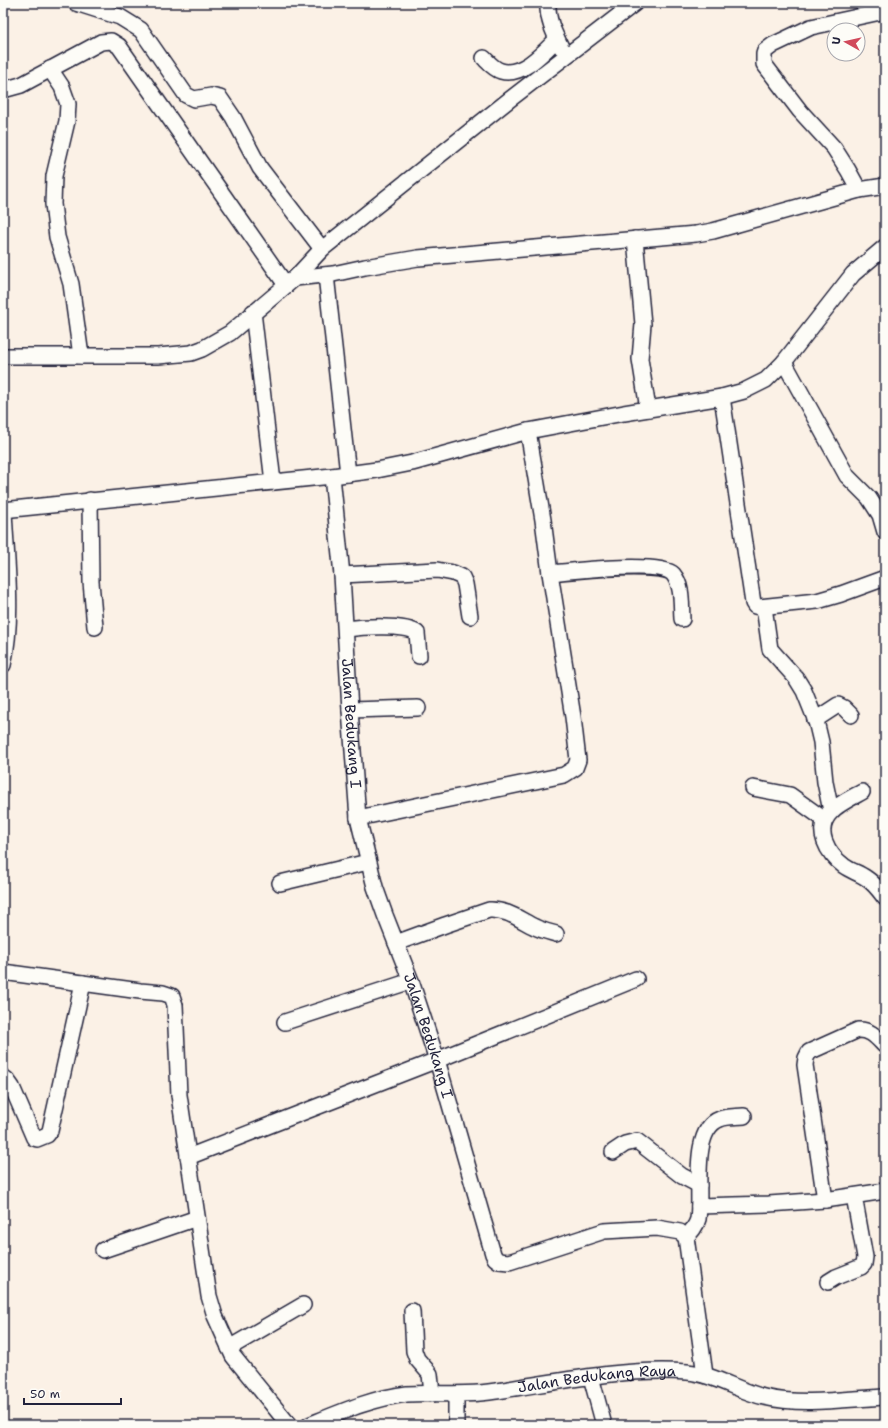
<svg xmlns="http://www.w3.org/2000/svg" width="888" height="1428" viewBox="0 0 888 1428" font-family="'Shantell Sans',sans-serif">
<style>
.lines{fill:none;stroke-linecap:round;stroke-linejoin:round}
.minor-casing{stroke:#22223b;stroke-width:18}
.minor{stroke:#fdfcf7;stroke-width:15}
.labels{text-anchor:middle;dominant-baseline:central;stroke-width:3.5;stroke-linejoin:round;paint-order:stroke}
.street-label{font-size:15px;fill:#22223b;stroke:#fdfcf7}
</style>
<rect width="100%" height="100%" fill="#fbf1e6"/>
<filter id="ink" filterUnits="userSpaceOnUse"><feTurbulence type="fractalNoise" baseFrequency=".025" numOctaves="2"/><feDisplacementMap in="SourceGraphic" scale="8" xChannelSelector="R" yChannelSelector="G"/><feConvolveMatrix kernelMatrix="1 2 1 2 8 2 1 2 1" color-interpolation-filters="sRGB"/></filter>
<g filter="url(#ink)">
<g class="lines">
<defs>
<g id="minor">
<path d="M 76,3 L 120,17 L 141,30 L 186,95 L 194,99 L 211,96 L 220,98 L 233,117 L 260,168 L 322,249"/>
<path d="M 548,3 C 547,19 554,33 561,47"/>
<path d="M 484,58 C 489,63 494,69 501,71 C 522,77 544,52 557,39"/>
<path d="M 50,69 L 62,87 L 68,104 L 67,121 L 54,176 L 53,204 L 57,237 L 71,284 L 81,356"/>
<path d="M 3,90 L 21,85 L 101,42 L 111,41 L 119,46 L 286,285"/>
<path d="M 859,190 L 848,170 L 834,148 L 800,111 L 764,64 L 764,54 L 765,51 L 773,45 L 811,27 L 885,11"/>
<path d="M 635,239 L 643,324 L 640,359 L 648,409"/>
<path d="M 326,275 L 348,474"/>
<path d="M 295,278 L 333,274 L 365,267 L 418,258 L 696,234 L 713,231 L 859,190 L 885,186"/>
<path d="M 253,312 L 273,482"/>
<path d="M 3,356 L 158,356 L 191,353 L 202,349 L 230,333 L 295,278 L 322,249 L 509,100 L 635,3"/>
<path d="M 784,362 L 847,476 L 869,498 L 880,515 L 885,532"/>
<path d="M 722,397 L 753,603 L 755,606 L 759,607 L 817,601 L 841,594 L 885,578"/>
<path id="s1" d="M 332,476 L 342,575 L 350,710 L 358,818 L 375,887 L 385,915 L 411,981 L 437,1060 L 493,1254 L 495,1258 L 499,1261 L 509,1262 L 604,1231 L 657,1228 L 680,1232 L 686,1237 L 705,1375"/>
<path d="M 90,500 L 91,582 L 95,627"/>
<path d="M 3,510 L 332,476 L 377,470 L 412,463 L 528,431 L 624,413 L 722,397 L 744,391 L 766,380 L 784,362 L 853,274 L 885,247"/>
<path d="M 550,573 C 571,571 661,561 673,574 C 683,586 681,604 682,619"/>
<path d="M 342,575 L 437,570 L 453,573 L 462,577 L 465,584 L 470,616"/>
<path d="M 764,607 L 770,649 L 796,678 L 804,691 L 816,721 L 821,742 L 825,782 L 831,811"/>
<path d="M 346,629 C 361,627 406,624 417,633 L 419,656"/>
<path d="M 3,665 C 14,616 6,559 4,510"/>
<path d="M 350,710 L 418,708"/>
<path d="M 815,720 L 838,705 L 844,708 L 851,715"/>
<path d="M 753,788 L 790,795 L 825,820"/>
<path d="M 862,792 C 853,797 838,804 831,812 C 813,830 828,854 844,866 C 851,871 859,873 866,878 C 874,883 879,890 885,898"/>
<path d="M 358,818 L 564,775 L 575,768 L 578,760 L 573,717 L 550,573 L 543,520 L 528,431"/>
<path d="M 280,883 L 368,862"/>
<path d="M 396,943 L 445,925 L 489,910 C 507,909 520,920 535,927 C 541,930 549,932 556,934"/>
<path d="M 3,972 L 140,991 L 163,993 L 172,996 L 175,1005 L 179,1095 L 209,1296 L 215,1316 L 233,1356 L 289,1425"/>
<path d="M 285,1022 L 411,981"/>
<path d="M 3,1077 L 7,1080 L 12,1087 L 34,1138 L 37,1139 L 47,1135 L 50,1131 L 83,983"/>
<path d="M 613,1152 L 625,1144 L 637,1141 L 682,1176 L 699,1185"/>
<path d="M 188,1157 L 437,1060 L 636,979"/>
<path d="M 825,1200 L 805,1065 L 806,1058 L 809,1052 L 858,1030 C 870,1029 877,1038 885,1046"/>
<path d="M 699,1206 L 769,1204 L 825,1200 L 885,1191"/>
<path d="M 686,1237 C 691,1232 696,1227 698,1219 C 702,1194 690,1130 720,1119 C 727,1116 736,1117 744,1116"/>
<path d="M 103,1250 L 197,1218"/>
<path d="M 828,1282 L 836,1277 L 861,1267 L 864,1264 L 865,1257 L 854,1196"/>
<path d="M 412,1311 L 414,1351 L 417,1359 L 430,1374 L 432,1394"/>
<path d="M 229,1348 L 303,1305"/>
<path d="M 591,1377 L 604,1425"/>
<path id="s2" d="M 309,1425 C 341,1412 373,1398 407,1394 C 434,1392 462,1396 489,1392 C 553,1383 623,1367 687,1372 C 714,1374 738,1391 764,1397 C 801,1406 847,1399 885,1397"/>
<path d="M 456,1425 L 456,1394"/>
</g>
</defs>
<use href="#minor" class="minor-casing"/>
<use href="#minor" class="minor"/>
</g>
</g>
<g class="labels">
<g class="street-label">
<text stroke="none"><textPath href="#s1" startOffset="248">Jalan Bedukang I</textPath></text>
<text stroke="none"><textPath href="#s1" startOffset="572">Jalan Bedukang I</textPath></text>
<text stroke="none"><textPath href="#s2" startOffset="294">Jalan Bedukang Raya</textPath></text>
</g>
</g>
<rect width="888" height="1428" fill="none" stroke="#fdfcf7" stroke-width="16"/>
<rect x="8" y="8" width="872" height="1412" fill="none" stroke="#22223b" stroke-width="1.5" filter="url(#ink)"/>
<g transform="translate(846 42) rotate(278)"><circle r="19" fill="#fdfcf7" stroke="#a5a5ac"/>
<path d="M0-3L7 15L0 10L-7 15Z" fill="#d1495b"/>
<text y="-6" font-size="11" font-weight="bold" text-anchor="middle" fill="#22223b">U</text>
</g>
<path d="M24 1398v6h97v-6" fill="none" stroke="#22223b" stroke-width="2"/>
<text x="30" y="1398" font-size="12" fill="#22223b" stroke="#fdfcf7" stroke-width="3" paint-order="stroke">50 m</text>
</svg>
